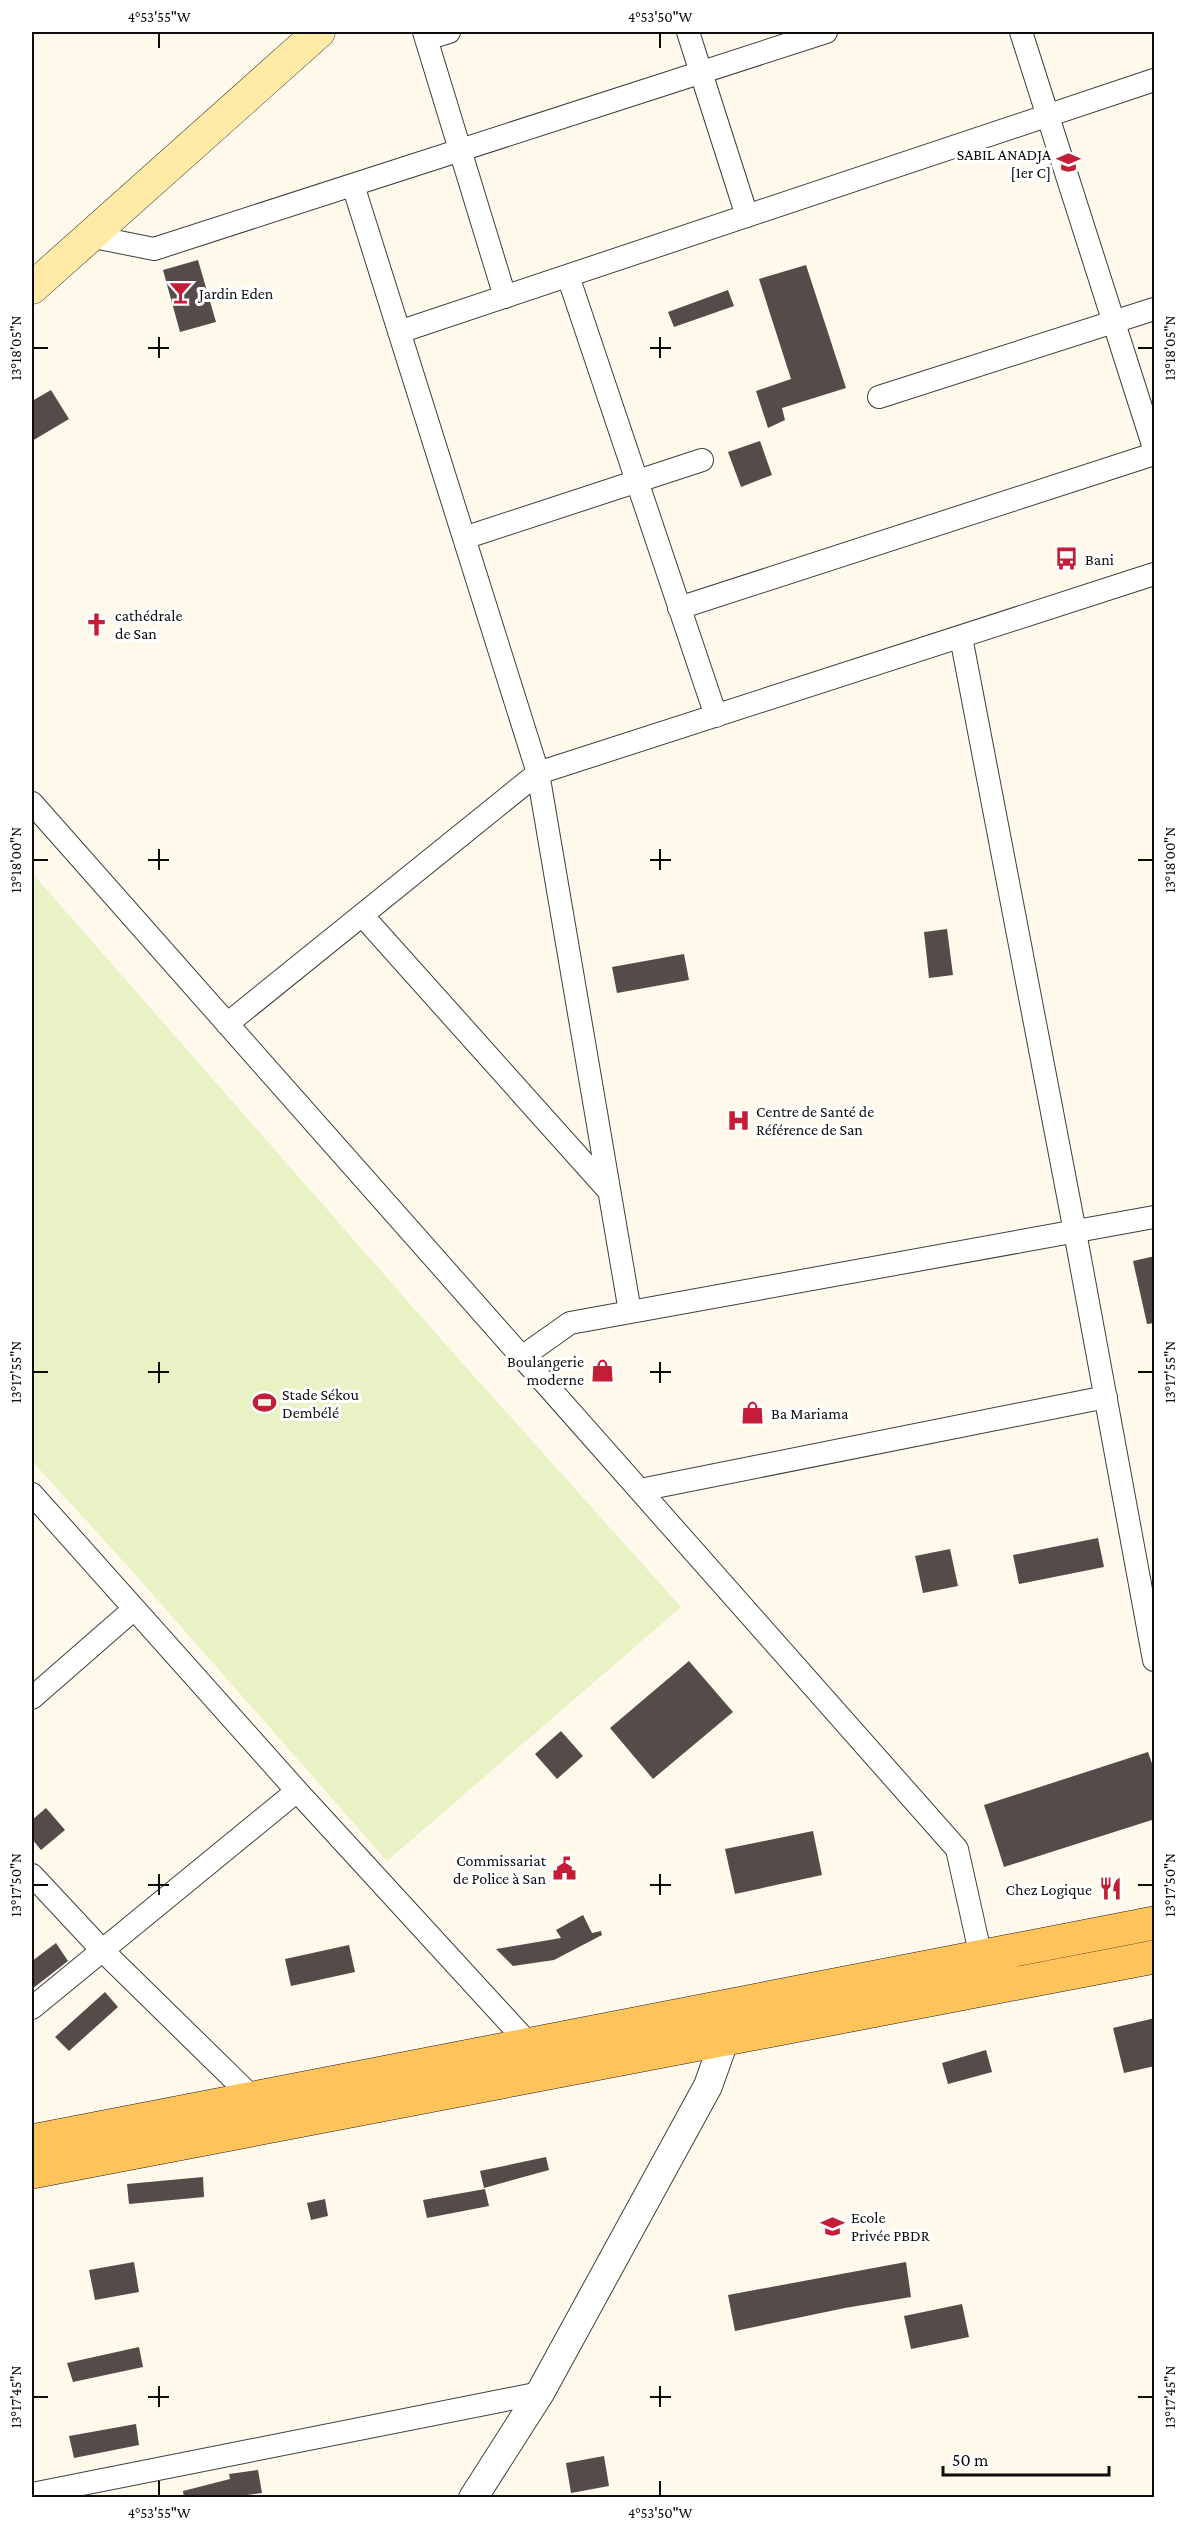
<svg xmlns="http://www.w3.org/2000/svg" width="1186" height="2529" viewBox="0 0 1186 2529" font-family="'Crimson Pro',serif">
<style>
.pitch{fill:#e8f2c5}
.building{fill:#554b48}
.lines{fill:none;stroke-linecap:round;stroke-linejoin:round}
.minor-casing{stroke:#3f3f3f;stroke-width:24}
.tertiary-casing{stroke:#3f3f3f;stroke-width:30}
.secondary-casing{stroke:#2e2e2e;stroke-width:33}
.primary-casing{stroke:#1d1d1d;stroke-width:34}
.minor{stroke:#fff;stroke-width:22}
.tertiary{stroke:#fff;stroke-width:28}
.secondary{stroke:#ffeaa6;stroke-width:32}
.primary{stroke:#ffc35b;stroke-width:33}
.ticks{fill:none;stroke:#0c0c0c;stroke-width:2}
.labels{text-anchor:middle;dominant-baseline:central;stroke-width:6;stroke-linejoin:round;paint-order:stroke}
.poi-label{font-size:16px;fill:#0c0c0c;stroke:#fff;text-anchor:start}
.neatline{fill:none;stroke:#0c0c0c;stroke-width:2}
.ticks-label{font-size:15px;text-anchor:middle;fill:#0c0c0c}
</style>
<rect width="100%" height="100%" fill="#fff9eb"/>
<path class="pitch" d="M 32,873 L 446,1345 L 681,1607 L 387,1861 L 134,1573 L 32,1461 Z"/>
<path class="building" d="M 198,260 L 216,322 L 180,332 L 163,270 Z
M 806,265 L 846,388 L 782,408 L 785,420 L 768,428 L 756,391 L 791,379 L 759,279 Z
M 728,290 L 734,306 L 674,327 L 668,312 Z
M 51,390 L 69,419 L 32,441 L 32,401 Z
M 760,441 L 772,475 L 741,487 L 728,452 Z
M 947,929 L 953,975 L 929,978 L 924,932 Z
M 684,954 L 689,980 L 617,993 L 612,967 Z
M 1155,1256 L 1155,1323 L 1147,1324 L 1133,1261 Z
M 1098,1538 L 1104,1567 L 1019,1584 L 1013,1555 Z
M 950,1549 L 958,1586 L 923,1593 L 915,1556 Z
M 689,1661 L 733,1712 L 653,1779 L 610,1728 Z
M 561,1731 L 583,1756 L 557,1779 L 535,1754 Z
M 1148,1752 L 1155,1772 L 1155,1819 L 1004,1867 L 984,1805 Z
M 46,1808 L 65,1830 L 41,1850 L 32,1839 L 32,1820 Z
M 813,1831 L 822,1875 L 735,1894 L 725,1849 Z
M 583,1915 L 592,1933 L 601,1931 L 602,1935 L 554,1960 L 513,1966 L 496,1949 L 561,1938 L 556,1930 Z
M 56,1943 L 68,1961 L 32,1989 L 32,1961 Z
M 349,1945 L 355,1972 L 291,1986 L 285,1959 Z
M 105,1992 L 118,2007 L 69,2051 L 55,2037 Z
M 1155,2018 L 1155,2066 L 1124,2073 L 1113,2028 Z
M 986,2050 L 992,2072 L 948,2084 L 942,2063 Z
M 546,2157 L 549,2170 L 484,2188 L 480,2171 Z
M 203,2177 L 204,2197 L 129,2204 L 127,2184 Z
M 485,2189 L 489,2206 L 427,2218 L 423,2200 Z
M 325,2199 L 328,2216 L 311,2220 L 307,2203 Z
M 134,2262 L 139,2292 L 95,2300 L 89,2270 Z
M 906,2262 L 911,2297 L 845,2308 L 735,2331 L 728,2295 Z
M 962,2304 L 969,2337 L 911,2349 L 904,2316 Z
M 139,2347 L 143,2367 L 73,2382 L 67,2363 Z
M 136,2424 L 139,2445 L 74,2458 L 69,2436 Z
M 604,2456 L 609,2486 L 571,2493 L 566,2463 Z
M 258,2470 L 262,2493 L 226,2498 L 184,2498 L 183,2491 L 230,2479 L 229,2474 Z"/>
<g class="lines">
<defs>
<path id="minor" d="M 424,32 L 505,297
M 688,32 L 747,216
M 1021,32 L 1154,448
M 426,39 L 449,32
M 353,185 L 538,773 L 630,1312
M 89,236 L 154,249 L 826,32
M 568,276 L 716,716
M 399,332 L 1154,80
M 879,397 L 1154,309
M 464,538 L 702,460
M 679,608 L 1154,454
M 961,637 L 1075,1232 L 1154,1660
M 32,803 L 957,1849 L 981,1957
M 362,915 L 609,1191
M 227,1024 L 538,773 L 1154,574
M 522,1357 L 570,1323 L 1154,1217
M 640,1490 L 1106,1397
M 32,1494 L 297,1791 L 529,2044
M 32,1698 L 134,1609
M 32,1875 L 102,1950 L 253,2098
M 32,2008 L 297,1791
M 32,2494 L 540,2393"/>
<path id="tertiary" d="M 473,2498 L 540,2393 L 708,2086 L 725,2038 L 722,2021"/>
<path id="secondary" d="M 32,288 L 319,32"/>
<path id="primary" d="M 32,2141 L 1154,1923
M 32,2172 L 1154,1957"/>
</defs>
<use href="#minor" class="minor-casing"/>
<use href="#tertiary" class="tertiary-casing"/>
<use href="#secondary" class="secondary-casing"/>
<use href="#primary" class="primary-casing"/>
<use href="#minor" class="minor"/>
<use href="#tertiary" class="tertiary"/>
<use href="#secondary" class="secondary"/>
<use href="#primary" class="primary"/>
</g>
<path class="ticks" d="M 159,33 L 159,48M 660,33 L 660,48M 159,337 L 159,358M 660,337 L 660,358M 33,348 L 48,348M 148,348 L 169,348M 650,348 L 671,348M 1138,348 L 1153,348M 159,849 L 159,870M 660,849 L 660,870M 33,860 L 48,860M 148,860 L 169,860M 650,860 L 671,860M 1138,860 L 1153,860M 159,1362 L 159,1383M 660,1362 L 660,1383M 33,1372 L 48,1372M 148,1372 L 169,1372M 650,1372 L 671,1372M 1138,1372 L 1153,1372M 159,1874 L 159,1895M 660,1874 L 660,1895M 33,1885 L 48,1885M 148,1885 L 169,1885M 650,1885 L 671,1885M 1138,1885 L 1153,1885M 159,2386 L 159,2407M 660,2386 L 660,2407M 33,2397 L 48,2397M 148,2397 L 169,2397M 650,2397 L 671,2397M 1138,2397 L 1153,2397M 159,2481 L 159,2496M 660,2481 L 660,2496"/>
<defs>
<symbol id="school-bare" viewBox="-9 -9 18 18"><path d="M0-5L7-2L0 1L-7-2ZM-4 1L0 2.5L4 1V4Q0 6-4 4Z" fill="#c31d38" stroke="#fff" stroke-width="2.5" paint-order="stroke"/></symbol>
<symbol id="bar-bare" viewBox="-9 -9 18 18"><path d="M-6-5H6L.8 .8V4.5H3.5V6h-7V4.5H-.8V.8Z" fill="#c31d38" stroke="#fff" stroke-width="2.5" paint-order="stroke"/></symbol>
<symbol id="bus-bare" viewBox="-9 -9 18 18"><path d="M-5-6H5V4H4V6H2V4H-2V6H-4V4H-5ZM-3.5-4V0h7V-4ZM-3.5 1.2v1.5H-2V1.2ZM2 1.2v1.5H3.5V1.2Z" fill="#c31d38" stroke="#fff" stroke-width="2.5" paint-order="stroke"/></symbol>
<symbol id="church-bare" viewBox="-9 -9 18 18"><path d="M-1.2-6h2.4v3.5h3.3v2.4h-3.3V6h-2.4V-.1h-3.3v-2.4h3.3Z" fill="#c31d38" stroke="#fff" stroke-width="2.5" paint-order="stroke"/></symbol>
<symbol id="hospital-bare" viewBox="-9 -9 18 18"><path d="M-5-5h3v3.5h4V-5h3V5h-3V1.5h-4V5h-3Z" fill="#c31d38" stroke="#fff" stroke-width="2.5" paint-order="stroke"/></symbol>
<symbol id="shop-bare" viewBox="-9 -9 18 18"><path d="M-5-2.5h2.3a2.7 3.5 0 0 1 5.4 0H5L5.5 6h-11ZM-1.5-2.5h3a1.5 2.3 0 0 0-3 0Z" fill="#c31d38" stroke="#fff" stroke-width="2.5" paint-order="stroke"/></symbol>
<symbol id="stadium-bare" viewBox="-9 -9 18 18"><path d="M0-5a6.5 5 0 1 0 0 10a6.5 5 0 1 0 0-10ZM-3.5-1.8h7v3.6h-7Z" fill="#c31d38" stroke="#fff" stroke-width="2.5" paint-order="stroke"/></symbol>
<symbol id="civic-bare" viewBox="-9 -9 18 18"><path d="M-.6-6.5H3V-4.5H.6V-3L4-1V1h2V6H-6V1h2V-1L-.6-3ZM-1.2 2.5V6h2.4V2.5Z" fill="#c31d38" stroke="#fff" stroke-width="2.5" paint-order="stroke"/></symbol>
<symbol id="restaurant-bare" viewBox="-9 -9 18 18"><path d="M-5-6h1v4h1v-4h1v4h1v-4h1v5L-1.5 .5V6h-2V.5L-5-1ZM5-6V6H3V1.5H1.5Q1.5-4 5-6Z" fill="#c31d38" stroke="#fff" stroke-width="2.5" paint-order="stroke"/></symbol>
</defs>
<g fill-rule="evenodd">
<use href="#school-bare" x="1052" y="146" width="33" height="33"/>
<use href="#bar-bare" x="164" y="276" width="33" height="33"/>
<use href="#bus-bare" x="1050" y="542" width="33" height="33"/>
<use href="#church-bare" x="80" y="608" width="33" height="33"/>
<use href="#hospital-bare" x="722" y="1104" width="33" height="33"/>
<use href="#shop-bare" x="586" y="1354" width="33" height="33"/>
<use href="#stadium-bare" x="248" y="1386" width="33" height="33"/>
<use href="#shop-bare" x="736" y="1396" width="33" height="33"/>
<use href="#civic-bare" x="548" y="1852" width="33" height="33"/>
<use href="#restaurant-bare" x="1094" y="1872" width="33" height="33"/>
<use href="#school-bare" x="816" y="2210" width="33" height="33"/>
</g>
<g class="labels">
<g class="poi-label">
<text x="1051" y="154" text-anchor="end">SABIL ANADJA<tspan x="1051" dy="18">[1er C]</tspan></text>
<text x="199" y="293">Jardin Eden</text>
<text x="1085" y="559">Bani</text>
<text x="115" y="615">cathédrale<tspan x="115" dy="18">de San</tspan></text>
<text x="756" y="1111">Centre de Santé de<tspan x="756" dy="18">Référence de San</tspan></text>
<text x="584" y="1361" text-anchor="end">Boulangerie<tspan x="584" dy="18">moderne</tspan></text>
<text x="282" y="1394">Stade Sékou<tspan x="282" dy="18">Dembélé</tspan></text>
<text x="771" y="1413">Ba Mariama</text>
<text x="546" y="1860" text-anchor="end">Commissariat<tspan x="546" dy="18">de Police à San</tspan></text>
<text x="1092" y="1889" text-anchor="end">Chez Logique</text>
<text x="851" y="2217">Ecole<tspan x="851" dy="18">Privée PBDR</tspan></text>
</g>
</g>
<rect width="1186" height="2529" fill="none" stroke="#ffffff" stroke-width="66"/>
<path d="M943 2466v9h166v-9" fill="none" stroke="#0c0c0c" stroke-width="3"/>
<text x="952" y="2466" font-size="18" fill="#0c0c0c" stroke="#ffffff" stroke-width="4.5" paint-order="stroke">50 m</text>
<rect x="33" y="33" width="1120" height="2463" class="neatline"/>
<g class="ticks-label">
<text x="159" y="22">4°53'55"W</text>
<text x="660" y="22">4°53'50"W</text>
<text transform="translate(16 348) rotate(-90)" y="5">13°18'05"N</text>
<text transform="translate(1170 348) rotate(-90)" y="5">13°18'05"N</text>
<text transform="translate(16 860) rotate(-90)" y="5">13°18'00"N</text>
<text transform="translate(1170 860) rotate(-90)" y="5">13°18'00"N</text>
<text transform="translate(16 1372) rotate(-90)" y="5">13°17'55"N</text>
<text transform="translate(1170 1372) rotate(-90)" y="5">13°17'55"N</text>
<text transform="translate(16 1885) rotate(-90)" y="5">13°17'50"N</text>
<text transform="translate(1170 1885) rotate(-90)" y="5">13°17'50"N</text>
<text transform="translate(16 2397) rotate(-90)" y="5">13°17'45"N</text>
<text transform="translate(1170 2397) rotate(-90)" y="5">13°17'45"N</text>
<text x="159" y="2518">4°53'55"W</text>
<text x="660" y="2518">4°53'50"W</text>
</g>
</svg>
